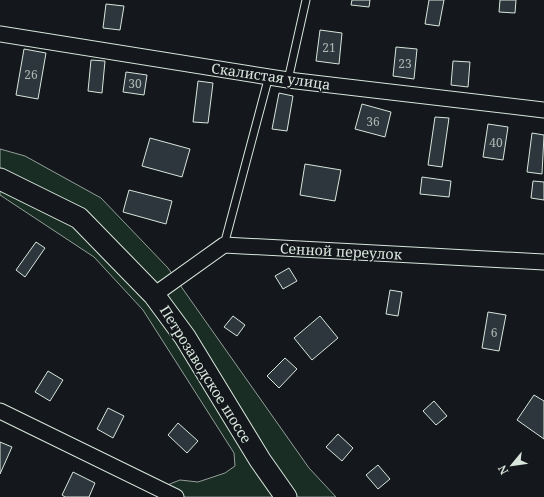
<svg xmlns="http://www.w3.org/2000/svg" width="544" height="497" font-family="'Noto Serif',serif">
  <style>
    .green { fill: #1a2d24; stroke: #939e99 }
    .building { fill: #2c363c; stroke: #d8e6dc }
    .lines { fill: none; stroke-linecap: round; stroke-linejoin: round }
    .service-casing { stroke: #d8e6dc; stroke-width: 9 }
    .minor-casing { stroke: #d8e6dc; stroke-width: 17 }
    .secondary-casing { stroke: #d8e6dc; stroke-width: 23 }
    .service { stroke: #14181c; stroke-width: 7 }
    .minor { stroke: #14181c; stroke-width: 15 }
    .secondary { stroke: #14181c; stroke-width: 21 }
    .labels { text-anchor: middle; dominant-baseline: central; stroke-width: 3; stroke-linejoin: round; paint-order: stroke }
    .number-label { font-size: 12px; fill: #adbab4 }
    .street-label { font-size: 14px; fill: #d8e6dc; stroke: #14181c }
  </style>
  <rect width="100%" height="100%" fill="#14181c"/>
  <path class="green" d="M 0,149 L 25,156 L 101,198 L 168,268 L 309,468 L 336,497 L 158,497 L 162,487 L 180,480 L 198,482 L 225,473 L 235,466 L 234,453 L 143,310 L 94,257 L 0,195 Z"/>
  <path class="building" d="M 352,0 L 370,0 L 369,7 L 351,5 Z
    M 429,0 L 444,0 L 439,26 L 425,24 Z
    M 500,0 L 516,0 L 515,13 L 499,12 Z
    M 106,4 L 124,6 L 120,30 L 103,28 Z
    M 320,30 L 342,33 L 339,64 L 316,61 Z
    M 396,47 L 417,49 L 414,79 L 393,76 Z
    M 24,49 L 46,53 L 38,99 L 16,95 Z
    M 91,60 L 105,61 L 102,93 L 88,91 Z
    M 453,61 L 470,62 L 468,87 L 451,85 Z
    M 126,72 L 147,75 L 144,95 L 123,92 Z
    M 198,81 L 213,83 L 208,123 L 193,122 Z
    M 279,93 L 293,96 L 287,131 L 272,129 Z
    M 362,104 L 391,112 L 385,137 L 355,129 Z
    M 435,117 L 449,118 L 442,167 L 428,165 Z
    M 488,124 L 508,127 L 503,160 L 483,157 Z
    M 532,133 L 544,135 L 542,174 L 527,172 Z
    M 150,138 L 190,149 L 182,177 L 142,166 Z
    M 305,164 L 341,170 L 335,201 L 300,195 Z
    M 422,177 L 451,181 L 449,197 L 420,194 Z
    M 533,181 L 544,182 L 544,200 L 531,198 Z
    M 129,190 L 172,201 L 166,224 L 123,212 Z
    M 36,242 L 45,248 L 25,277 L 16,270 Z
    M 289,268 L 297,281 L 283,289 L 275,276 Z
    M 390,290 L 402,292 L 398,316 L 386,314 Z
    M 488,312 L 506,315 L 499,351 L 482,348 Z
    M 233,316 L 245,325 L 237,336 L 224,327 Z
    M 320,316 L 338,338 L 312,360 L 294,338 Z
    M 285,358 L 297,369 L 279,388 L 267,376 Z
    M 48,371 L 63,380 L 50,401 L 35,392 Z
    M 534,395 L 544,401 L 544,439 L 517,420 Z
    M 434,401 L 447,416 L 436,425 L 423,411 Z
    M 108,408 L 124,416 L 113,438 L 97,429 Z
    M 178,423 L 198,441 L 187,453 L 168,435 Z
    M 338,434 L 353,448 L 342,461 L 326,447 Z
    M 0,442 L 12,447 L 0,474 Z
    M 378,465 L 390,479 L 378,489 L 366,475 Z
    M 73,472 L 95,483 L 89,497 L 65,497 L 62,495 Z"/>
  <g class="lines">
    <defs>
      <path id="service" d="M 288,80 L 306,0
        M 224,245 L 269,76"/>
      <path id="minor" d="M 0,34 L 288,80 L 544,110
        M 154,295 L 224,245 L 544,262
        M 0,411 L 176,497"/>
      <path id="secondary" d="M 0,179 L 79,218 L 154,295 L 185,337 L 260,460 L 286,497"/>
    </defs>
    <use href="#service" class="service-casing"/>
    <use href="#minor" class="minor-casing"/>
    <use href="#secondary" class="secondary-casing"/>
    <use href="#service" class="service"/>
    <use href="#minor" class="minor"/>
    <use href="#secondary" class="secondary"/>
  </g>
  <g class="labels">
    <g class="number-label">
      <text x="329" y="47">21</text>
      <text x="405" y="63">23</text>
      <text x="31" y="74">26</text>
      <text x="135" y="83">30</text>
      <text x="373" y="121">36</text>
      <text x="496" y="142">40</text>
      <text x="494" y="332">6</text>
    </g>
    <g class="street-label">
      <text transform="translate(271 76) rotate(8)">Скалистая улица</text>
      <text transform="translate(341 251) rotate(3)">Сенной переулок</text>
      <text transform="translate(206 374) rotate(58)">Петрозаводское шоссе</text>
    </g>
  </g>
  <g transform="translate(512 465) rotate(241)" stroke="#14181c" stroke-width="3" paint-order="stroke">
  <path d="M0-3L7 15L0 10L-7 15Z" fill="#d8e6dc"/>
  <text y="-6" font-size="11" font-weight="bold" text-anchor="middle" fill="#d8e6dc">N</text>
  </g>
</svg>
